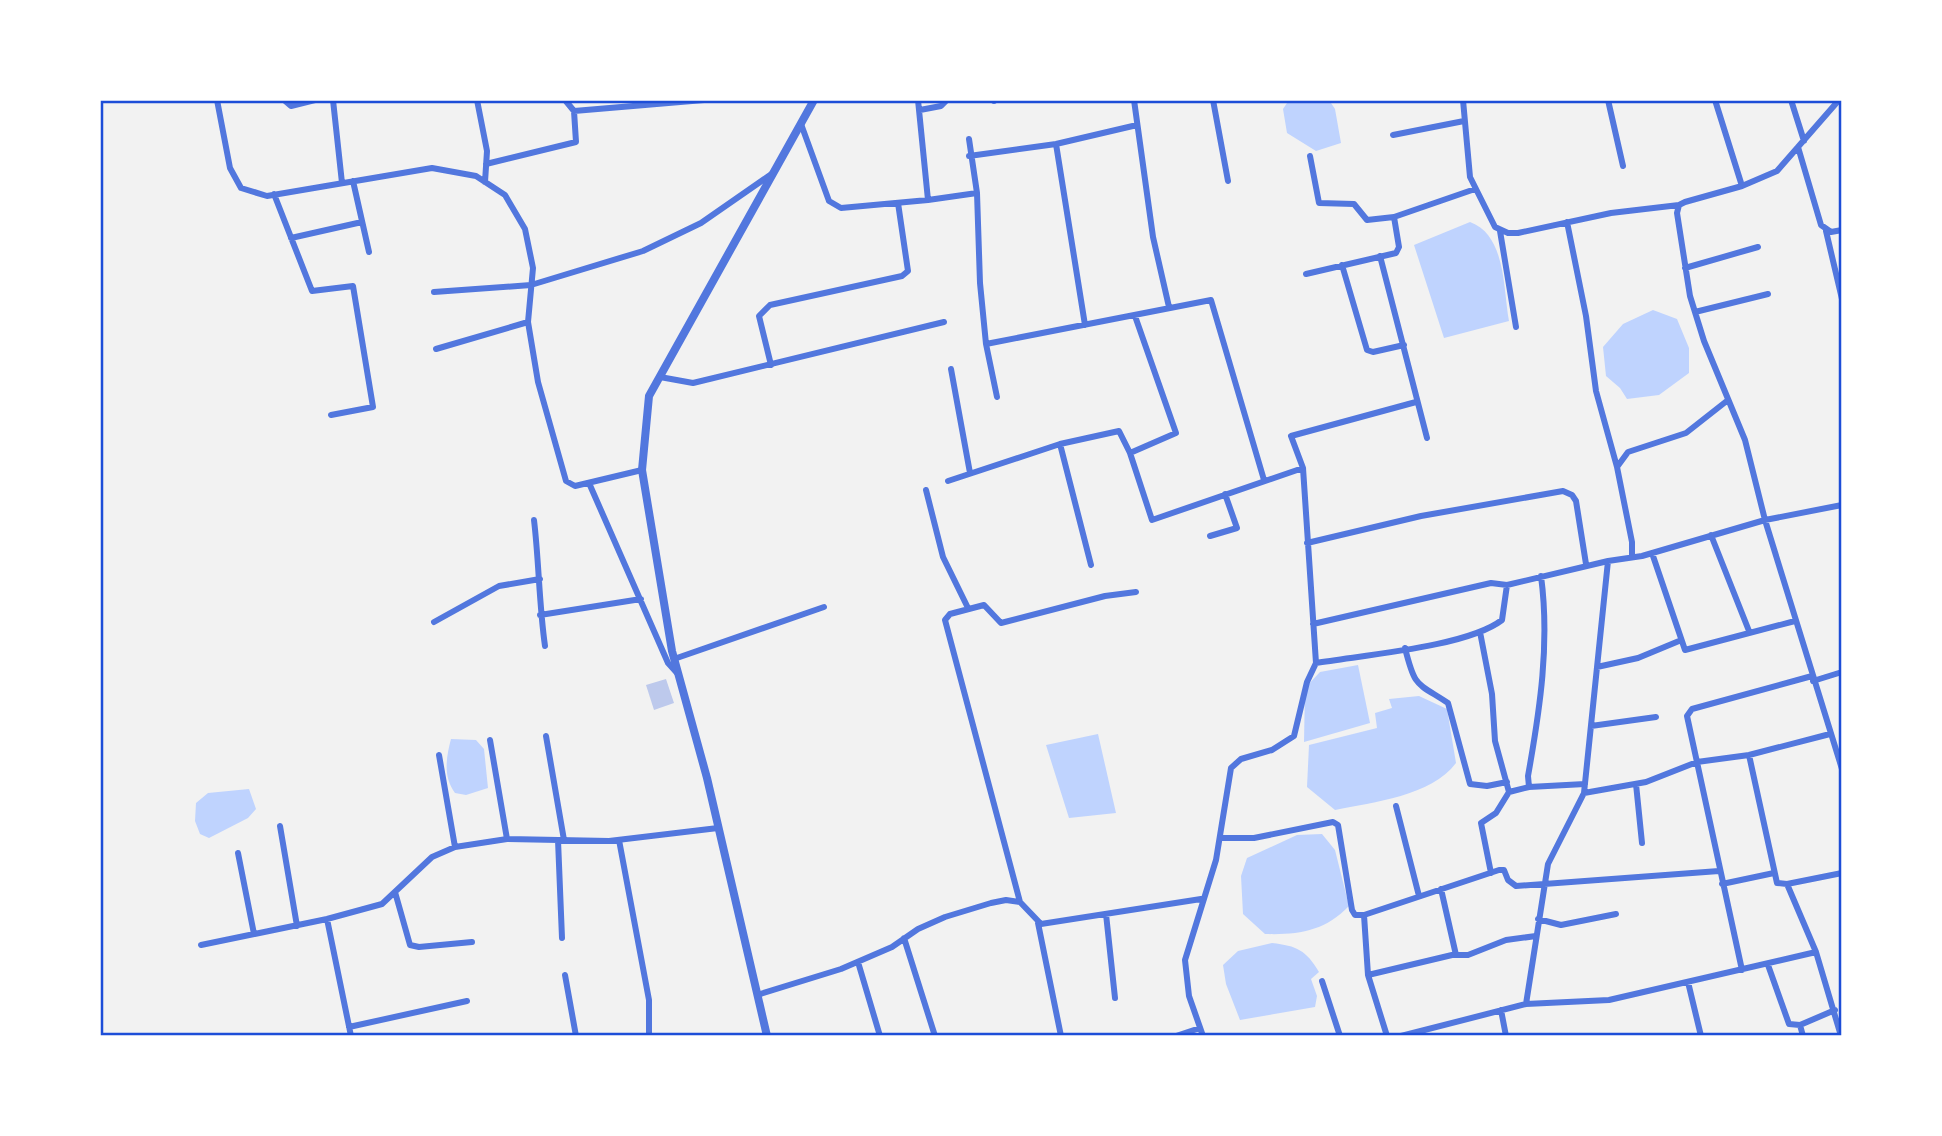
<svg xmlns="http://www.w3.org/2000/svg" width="1942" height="1136" font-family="Merriweather,serif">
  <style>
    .water { fill: #bfd3fe }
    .building { fill: #bdc9ec }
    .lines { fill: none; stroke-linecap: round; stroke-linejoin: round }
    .minor { stroke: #5277de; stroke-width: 6 }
    .tertiary { stroke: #5277de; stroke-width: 8 }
    .neatline { fill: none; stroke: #1d4ed8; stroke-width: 2.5 }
  </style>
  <rect width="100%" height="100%" fill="#f2f2f2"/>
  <path class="water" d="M 1289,100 L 1329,100 L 1335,109 L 1341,143 L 1316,151 L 1287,133 L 1283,109 Z
    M 1470,222 C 1506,235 1503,288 1509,321 L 1444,338 L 1414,245 Z
    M 1653,310 L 1677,319 L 1689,348 L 1689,373 L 1659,395 L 1627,399 L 1620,388 L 1606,376 L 1603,347 L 1623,324 Z
    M 1358,665 L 1370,723 L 1304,742 L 1305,688 L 1320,672 Z
    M 1419,696 L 1447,709 L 1456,763 C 1431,796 1374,802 1335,810 L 1307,787 L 1309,745 L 1377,728 L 1375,713 L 1392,708 L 1389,699 Z
    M 1098,734 L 1116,813 L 1069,818 L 1046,745 Z
    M 451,739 L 476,740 L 484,749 L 488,788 L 466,795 L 455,793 C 443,777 446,758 451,739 Z
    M 249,789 L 256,809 L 248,818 L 209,838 L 200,834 L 195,821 L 196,803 L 208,793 Z
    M 1322,834 L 1335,850 L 1349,906 C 1325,931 1299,935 1265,934 L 1243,914 L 1241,876 L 1247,858 L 1297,835 Z
    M 1272,943 C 1297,946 1306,950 1319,972 L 1311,979 L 1317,996 L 1315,1007 L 1240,1020 L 1226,984 L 1223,965 L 1238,951 Z"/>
  <path class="building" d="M 666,679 L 674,703 L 654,710 L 646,685 Z"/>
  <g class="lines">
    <path class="minor" d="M 217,100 L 230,168 L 241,188 L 267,196 L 432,168 L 476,176 L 505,195 L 525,229 L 533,268 L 528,322 L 538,382 L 566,481 L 575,486 L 642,470
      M 284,100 L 291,106 L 315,100
      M 333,100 L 342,183
      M 477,100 L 487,151 L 485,182
      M 565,100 L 574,111 L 704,100
      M 994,100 L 994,101
      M 1134,100 L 1153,237 L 1169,307
      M 1213,100 L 1228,181
      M 1463,100 L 1470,177 L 1495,227 L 1508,233 L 1518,233 L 1611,213 L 1679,205
      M 1608,100 L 1623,166
      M 1715,100 L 1742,186
      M 1791,100 L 1804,141
      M 1839,100 L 1777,171 L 1742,186 L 1685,202 L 1679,205 L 1677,213 L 1690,296 L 1704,341 L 1745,440 L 1765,520 L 1842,769
      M 920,110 L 941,106 L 947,100
      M 801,124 L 829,201 L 841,208 L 928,200 L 918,100
      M 1393,135 L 1464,121
      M 969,139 L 977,193 L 980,283 L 986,344 L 997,397
      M 1056,144 L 1085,325
      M 1798,147 L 1821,225 L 1831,232 L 1842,230
      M 969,156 L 1056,144 L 1137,125
      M 1310,156 L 1319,203 L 1354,204 L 1367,220 L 1394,217
      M 486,164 L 576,142 L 574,111
      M 353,181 L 369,252
      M 274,194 L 312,291 L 353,286 L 373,407 L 331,415
      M 928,200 L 977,193
      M 1567,222 L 1586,316 L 1596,391 L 1617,467
      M 1500,231 L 1516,327
      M 1826,231 L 1842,299
      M 291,238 L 362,222
      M 1380,256 L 1427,438
      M 1342,265 L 1367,350 L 1373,352 L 1404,345
      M 1685,268 L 1758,247
      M 1306,274 L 1396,253 L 1399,247 L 1394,217 L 1475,189
      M 434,292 L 531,285 L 643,251 L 701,223 L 773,173
      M 1695,312 L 1768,294
      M 1135,316 L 1176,433 L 1130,453 L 1152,520 L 1303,468 L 1316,663 L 1307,682 L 1294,736 L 1272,750 L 1241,759 L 1231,768 L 1216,860 L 1185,960 L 1189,996 L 1203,1036
      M 986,344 L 1211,300 L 1264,480
      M 436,349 L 528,322
      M 771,365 L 759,316 L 770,305 L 902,276 L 908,271 L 898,203
      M 951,369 L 970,473
      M 660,377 L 693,383 L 944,322
      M 1060,444 L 1091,565
      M 1303,468 L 1291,436 L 1416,402
      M 948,481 L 1060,444 L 1119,431 L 1130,453
      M 589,483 L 668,663 L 677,673
      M 926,490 L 943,557 L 968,608
      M 534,520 C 539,562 539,604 545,646
      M 1711,535 L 1749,631
      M 1210,536 L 1237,528 L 1225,494
      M 1307,543 L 1421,516 L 1563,491 L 1572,495 L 1576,501 L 1586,564
      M 1652,553 L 1685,650 L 1795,621
      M 1632,557 L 1632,542 L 1617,467 L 1628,452 L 1686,433 L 1728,400
      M 540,615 L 641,599
      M 434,622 L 499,586 L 540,579
      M 1313,624 L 1491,583 L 1507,585
      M 1480,632 L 1492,694 L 1495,741 L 1509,792 L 1529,787 L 1585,784
      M 1405,648 C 1415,688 1416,682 1448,703 L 1470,784 L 1487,786 L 1507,782
      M 674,659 L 824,607
      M 1316,663 C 1363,655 1467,647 1502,620 L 1507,585 L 1608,561
      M 1597,667 L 1638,658 L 1679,641
      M 1813,681 L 1842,672
      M 1591,726 L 1656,717
      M 546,736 L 564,840
      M 490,740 L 507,839
      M 439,755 L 455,847
      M 1749,755 L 1777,883 L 1787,884 L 1842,873
      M 1636,784 L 1642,843
      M 1529,787 L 1528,776 C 1540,709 1550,643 1541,576
      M 1584,793 L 1646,782 L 1697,762 L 1749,755 L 1830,734
      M 1396,806 L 1419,896
      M 280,826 L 297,926
      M 1220,838 L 1254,838 L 1333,822 L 1338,825 L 1352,910 L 1355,915 L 1364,915
      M 558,840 L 562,938
      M 619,840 L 649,1000 L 649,1036
      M 238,853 L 254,934
      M 1491,873 L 1481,823 L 1496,813 L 1509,792
      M 1722,884 L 1774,873
      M 1787,884 L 1816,952 L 1841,1036
      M 1441,889 L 1456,955
      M 395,892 L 410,945 L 419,947 L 472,942
      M 1020,902 L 945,620 L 950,614 L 984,605 L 1001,623 L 1105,596 L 1136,592
      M 1106,914 L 1115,998
      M 327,919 L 351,1036
      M 1538,919 L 1561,925 L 1616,914
      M 1038,923 L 1061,1036
      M 904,938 L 935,1036
      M 201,945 L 327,919 L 382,904 L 432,857 L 455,847 L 507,839 L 609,841 L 718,828
      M 858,962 L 880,1036
      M 1768,965 L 1789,1024 L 1800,1025 L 1835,1010
      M 1742,970 L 1687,716 L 1692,709 L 1812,676
      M 565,975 L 576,1036
      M 1368,975 L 1364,915 L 1499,870 L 1504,870 L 1508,880 L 1516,886 L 1719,871
      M 1322,981 L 1340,1036
      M 1688,982 L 1701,1036
      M 757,995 L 841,969 L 892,947 L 918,929 L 945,917 L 991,903 L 1006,900 L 1020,902 L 1041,924 L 1201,899
      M 1526,1004 L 1609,1000 L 1816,952
      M 1501,1010 L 1506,1036
      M 1800,1025 L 1803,1036
      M 349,1027 L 467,1001
      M 1176,1036 L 1200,1028
      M 1387,1036 L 1368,975 L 1452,955 L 1468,955 L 1506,940 L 1536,936
      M 1401,1036 L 1526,1004 L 1548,864 L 1584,793 L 1608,561 L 1642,556 L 1765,520 L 1842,505"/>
    <path class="tertiary" d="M 767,1036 L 707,778 L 672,651 L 642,470 L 649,396 L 814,100"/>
  </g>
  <rect width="1942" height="1136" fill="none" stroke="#ffffff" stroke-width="203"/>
  <rect x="102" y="102" width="1738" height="932" class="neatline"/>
</svg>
